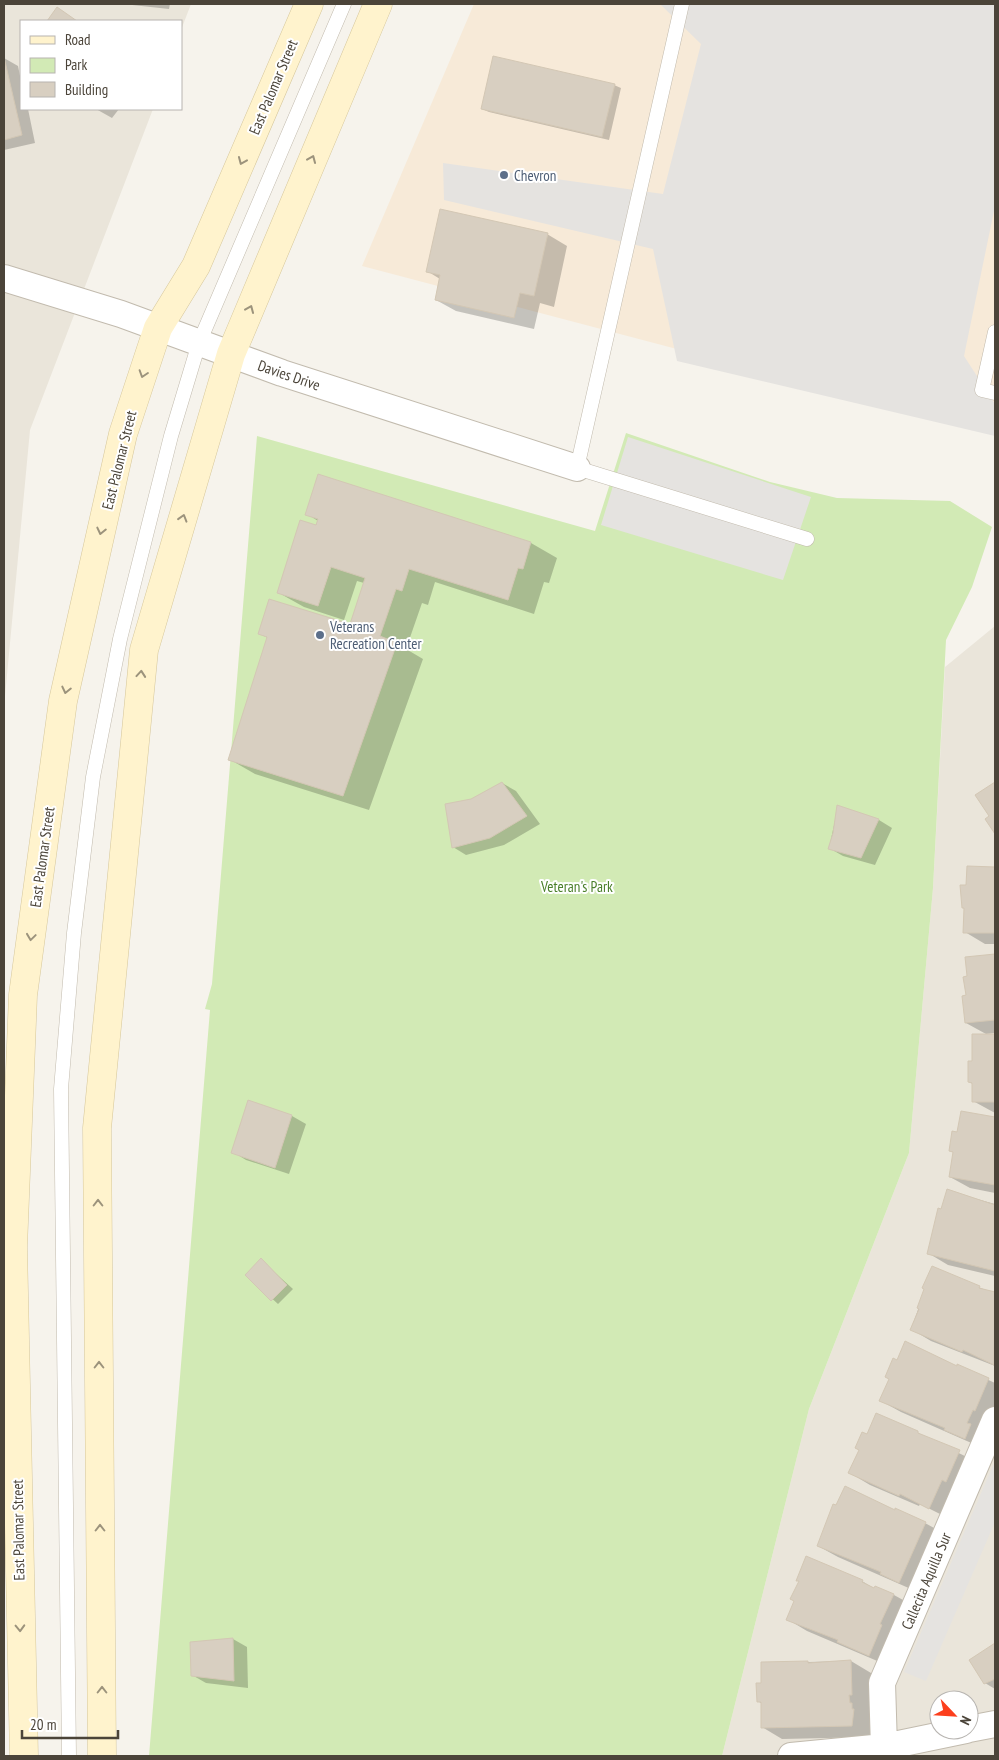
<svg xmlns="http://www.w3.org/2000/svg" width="999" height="1760" font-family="'PT Sans Narrow',sans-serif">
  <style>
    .residential { fill: #eae5da; fill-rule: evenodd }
    .commercial { fill: #f7ead8 }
    .green { fill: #d2eab5 }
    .parking { fill: #e5e3e0 }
    .shadow { fill: #0003 }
    .building { fill: #d8cfc1; stroke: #d3c7b4 }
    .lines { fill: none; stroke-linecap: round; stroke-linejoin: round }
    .service-casing { stroke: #c2bbae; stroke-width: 15 }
    .minor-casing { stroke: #c2bbae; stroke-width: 28 }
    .secondary-casing { stroke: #d6c79b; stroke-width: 29 }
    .service { stroke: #fff; stroke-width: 14 }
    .minor { stroke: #fff; stroke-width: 26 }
    .secondary { stroke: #fff3cd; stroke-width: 28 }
    .oneway { stroke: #9c937c }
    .service-dot { fill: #5c6f8a; stroke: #fff; stroke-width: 2 }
    .labels { text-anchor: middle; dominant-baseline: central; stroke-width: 4; stroke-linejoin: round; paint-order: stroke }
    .street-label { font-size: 15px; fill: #4b4439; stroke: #fff }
    .service-label { font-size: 15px; fill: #4e5e75; stroke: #fff; text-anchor: start }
    .park-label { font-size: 15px; fill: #4a7f2a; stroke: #fff }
  </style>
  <rect width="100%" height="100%" fill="#f6f3ec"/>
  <path class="residential" d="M 4,4 L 191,4 L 181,30 L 181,21 L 21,21 L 21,109 L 153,109 L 30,430 L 4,707 Z
    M 995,626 L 995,1756 L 722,1756 L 809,1409 L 909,1153 L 933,888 L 945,667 ZM 939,1700 L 969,1700 L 969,1730 L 939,1730 Z"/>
  <path class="commercial" d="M 474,4 L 995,4 L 995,433 L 362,266 Z"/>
  <path class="green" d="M 626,433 L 770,482 L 837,498 L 950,501 L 992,527 L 972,587 L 946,640 L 933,888 L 909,1153 L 809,1409 L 722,1756 L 149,1756 L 210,1010 L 205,1009 L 212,984 L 257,436 L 595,531 Z"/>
  <path class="parking" d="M 660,4 L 995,4 L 995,206 L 964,356 L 995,404 L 995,436 L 677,361 L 653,249 L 444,200 L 443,163 L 663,194 L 701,44 Z
    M 628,437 L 811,497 L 783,580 L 601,525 Z
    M 995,1461 L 995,1522 L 926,1681 L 904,1672 Z"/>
  <path class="shadow" d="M 123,4 L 170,4 L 169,9 Z
    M 4,58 L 18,66 L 21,81 L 21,109 L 28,109 L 35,143 L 4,150 Z
    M 614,85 L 621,88 L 609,140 L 489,112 L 482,109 Z
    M 96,109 L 119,109 L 112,118 Z
    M 547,234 L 567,246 L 554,307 L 540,303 L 534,329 L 456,311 L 436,300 L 440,279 L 427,271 Z
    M 319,476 L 531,543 L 557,558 L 549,583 L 544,582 L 534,614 L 435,582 L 428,605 L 422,603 L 406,649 L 423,659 L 369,810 L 255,774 L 229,759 L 268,638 L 260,634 L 351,626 L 364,583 L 357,581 L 344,620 L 304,607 L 279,593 L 318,521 L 307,514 Z
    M 502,783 L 516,791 L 540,824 L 504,845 L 466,855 L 453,847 L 472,800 Z
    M 838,807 L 879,820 L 892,828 L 875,865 L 843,856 L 829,848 Z
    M 968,867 L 995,868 L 995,944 L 985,944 L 965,932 L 965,909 L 963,908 L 968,887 Z
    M 995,955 L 995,1033 L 986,1034 L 966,1023 L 969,978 L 966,958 Z
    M 973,1036 L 995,1036 L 995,1113 L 973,1101 L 973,1084 L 969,1082 L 974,1062 Z
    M 249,1102 L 292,1116 L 306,1124 L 289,1174 L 246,1160 L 233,1152 Z
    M 962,1113 L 995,1119 L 995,1193 L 970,1188 L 950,1177 L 954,1153 L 950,1150 L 958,1134 Z
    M 948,1191 L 995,1204 L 995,1276 L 948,1265 L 928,1253 Z
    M 261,1260 L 293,1289 L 278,1304 L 246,1275 Z
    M 933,1268 L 995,1294 L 995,1366 L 931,1341 L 911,1329 Z
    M 958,1366 L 995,1383 L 995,1421 L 985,1449 L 901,1412 L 881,1401 Z
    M 918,1433 L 979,1463 L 950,1519 L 920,1504 L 919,1506 L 870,1485 L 850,1473 L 867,1436 Z
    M 896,1512 L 925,1523 L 945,1534 L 920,1593 L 838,1557 L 818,1546 Z
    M 797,1580 L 862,1581 L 875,1589 L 876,1587 L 894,1595 L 914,1606 L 889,1666 L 807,1631 L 787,1619 L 795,1601 L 800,1582 Z
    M 233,1639 L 247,1647 L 248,1688 L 206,1683 L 192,1675 L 191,1643 Z
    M 995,1646 L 995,1689 L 985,1683 L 971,1660 Z
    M 851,1661 L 871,1673 L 871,1706 L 869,1706 L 869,1715 L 872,1716 L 872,1737 L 782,1739 L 762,1727 L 762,1704 L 758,1701 L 762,1684 L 808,1662 Z"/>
  <path class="building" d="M 57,7 L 77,21 L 47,21 Z
    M 493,56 L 615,84 L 602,137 L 481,109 Z
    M 4,57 L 22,135 L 4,140 Z
    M 440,209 L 548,233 L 534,296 L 520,293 L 514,318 L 435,300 L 440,275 L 426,272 Z
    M 318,474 L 531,542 L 523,569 L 518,568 L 508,600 L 409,569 L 402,591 L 396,589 L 380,636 L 397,643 L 343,796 L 228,760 L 267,637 L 258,634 L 269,599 L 350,624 L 365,578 L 331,567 L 318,606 L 277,593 L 300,520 L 316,525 L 318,519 L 305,515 Z
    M 502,782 L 527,816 L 490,838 L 452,848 L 445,804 L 471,799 Z
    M 995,782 L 995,834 L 985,819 L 989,816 L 975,795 Z
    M 837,805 L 879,819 L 861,858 L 828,849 L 833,833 Z
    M 967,866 L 995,867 L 995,933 L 963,933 L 964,908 L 962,908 L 960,885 L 966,885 Z
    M 995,954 L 995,1020 L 965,1023 L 962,996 L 966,995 L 963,977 L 967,976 L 965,957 Z
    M 972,1034 L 995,1034 L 995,1102 L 972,1102 L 972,1083 L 968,1082 L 968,1061 L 972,1061 Z
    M 248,1100 L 292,1115 L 275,1168 L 231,1153 Z
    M 961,1111 L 995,1117 L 995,1185 L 949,1177 L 953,1152 L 949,1151 L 952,1131 L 957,1132 Z
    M 947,1189 L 995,1205 L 995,1273 L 995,1271 L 927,1254 L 938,1208 L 941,1209 Z
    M 261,1258 L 287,1285 L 271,1301 L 245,1275 Z
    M 932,1266 L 980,1286 L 979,1288 L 995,1292 L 994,1365 L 963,1350 L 962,1352 L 910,1330 L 919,1309 L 917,1308 L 924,1289 L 922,1288 Z
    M 905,1341 L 957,1366 L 957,1364 L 989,1378 L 975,1411 L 973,1410 L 967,1423 L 971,1424 L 965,1439 L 944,1430 L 945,1428 L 879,1401 L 889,1379 L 885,1377 L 893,1358 L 897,1360 Z
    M 876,1413 L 918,1431 L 918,1433 L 960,1450 L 946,1482 L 942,1480 L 929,1509 L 900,1494 L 899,1496 L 848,1473 L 859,1450 L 855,1448 L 862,1432 L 867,1434 Z
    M 845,1486 L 895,1510 L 895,1508 L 926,1522 L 899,1583 L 880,1574 L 881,1572 L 817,1546 L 833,1504 L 836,1505 Z
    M 806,1556 L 863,1580 L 862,1582 L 874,1588 L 875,1586 L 894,1594 L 880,1624 L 882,1625 L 869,1656 L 837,1642 L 838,1640 L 786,1620 L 794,1601 L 790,1599 L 799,1581 L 796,1581 Z
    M 233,1638 L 234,1681 L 191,1676 L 190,1642 Z
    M 995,1643 L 995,1679 L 984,1684 L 969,1660 Z
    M 851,1660 L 852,1695 L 849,1695 L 850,1703 L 852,1703 L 852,1709 L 854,1709 L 852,1726 L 761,1728 L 761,1702 L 757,1702 L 756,1683 L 761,1683 L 761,1662 L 808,1661 L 808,1663 Z"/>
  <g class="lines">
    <defs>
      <path id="service" d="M 682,4 L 577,468 L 807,539
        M 995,332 L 982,390 L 995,393
        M 69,1756 L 61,1089 L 74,933 L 93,777 L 120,639 L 171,436 L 199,343 L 344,4"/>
      <path id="minor" d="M 4,278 L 121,314 L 282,373 L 577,468
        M 969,1729 L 995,1724
        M 884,1747 L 882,1683 L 995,1420
        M 791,1756 L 884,1747 L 966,1730"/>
      <path id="secondary" d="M 24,1756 L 13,1247 L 23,995 L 63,701 L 123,434 L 158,328 L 196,266 L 309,4
        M 102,1756 L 97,1128 L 144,650 L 231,354 L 378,4"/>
    </defs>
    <use href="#service" class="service-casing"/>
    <use href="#minor" class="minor-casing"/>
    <use href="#secondary" class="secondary-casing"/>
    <use href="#service" class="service"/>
    <use href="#minor" class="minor"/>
    <use href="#secondary" class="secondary"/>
  </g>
  <defs><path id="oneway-chevron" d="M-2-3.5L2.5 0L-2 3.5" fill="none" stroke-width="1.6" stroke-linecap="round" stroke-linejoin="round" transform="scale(1.25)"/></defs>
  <g class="oneway">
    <use href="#oneway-chevron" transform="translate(312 159) rotate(-67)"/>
    <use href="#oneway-chevron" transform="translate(242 161) rotate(113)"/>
    <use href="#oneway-chevron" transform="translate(250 309) rotate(-67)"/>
    <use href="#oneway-chevron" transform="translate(143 374) rotate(108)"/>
    <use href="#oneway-chevron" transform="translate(183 518) rotate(-73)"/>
    <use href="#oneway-chevron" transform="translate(101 531) rotate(103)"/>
    <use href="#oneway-chevron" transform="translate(141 674) rotate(-85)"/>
    <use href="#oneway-chevron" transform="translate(66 690) rotate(103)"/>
    <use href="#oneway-chevron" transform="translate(31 937) rotate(98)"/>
    <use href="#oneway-chevron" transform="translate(98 1203) rotate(-90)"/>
    <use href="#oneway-chevron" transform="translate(99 1365) rotate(-90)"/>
    <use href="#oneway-chevron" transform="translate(100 1528) rotate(-90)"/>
    <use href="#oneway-chevron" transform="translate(20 1628) rotate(88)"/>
    <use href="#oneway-chevron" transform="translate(102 1690) rotate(-90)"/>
  </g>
  <g class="service-dot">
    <circle cx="504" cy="175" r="5"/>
    <circle cx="320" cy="635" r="5"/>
  </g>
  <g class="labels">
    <g class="street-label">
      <text transform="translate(273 87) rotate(-67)">East Palomar Street</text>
      <text transform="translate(289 375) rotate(19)">Davies Drive</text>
      <text transform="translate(119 460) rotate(-76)">East Palomar Street</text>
      <text transform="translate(42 857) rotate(-82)">East Palomar Street</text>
      <text transform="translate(18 1530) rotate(-91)">East Palomar Street</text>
      <text transform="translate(926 1581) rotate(-67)">Callecita Aquilla Sur</text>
    </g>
    <g class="service-label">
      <text x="514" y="175">Chevron</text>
      <text x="330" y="626">Veterans<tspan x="330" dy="17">Recreation Center</tspan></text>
    </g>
    <g class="park-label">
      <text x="577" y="886">Veteran's Park</text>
    </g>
  </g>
  <rect width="999" height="1760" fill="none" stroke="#4b4439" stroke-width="10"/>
  <rect x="20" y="20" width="162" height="90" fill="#ffffff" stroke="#b7b4b0"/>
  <rect x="30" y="36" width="25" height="8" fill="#fff3cd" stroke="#b7b4b0"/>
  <text x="65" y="45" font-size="15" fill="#4b4439">Road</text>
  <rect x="30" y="58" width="25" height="15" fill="#d2eab5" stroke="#b7b4b0"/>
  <text x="65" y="70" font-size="15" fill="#4b4439">Park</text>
  <rect x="30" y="82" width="25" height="15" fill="#d8cfc1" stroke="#b7b4b0"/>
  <text x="65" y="95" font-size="15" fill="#4b4439">Building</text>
  <g transform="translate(954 1715) rotate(115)"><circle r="24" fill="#ffffff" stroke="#b7b4b0"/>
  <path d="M0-4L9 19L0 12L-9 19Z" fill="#fc3f1d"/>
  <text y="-8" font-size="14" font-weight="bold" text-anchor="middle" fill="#4b4439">N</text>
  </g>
  <path d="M22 1730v8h96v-8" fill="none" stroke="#4b4439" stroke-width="2.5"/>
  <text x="30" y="1730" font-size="15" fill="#4b4439" stroke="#ffffff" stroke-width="4" paint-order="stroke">20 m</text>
</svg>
